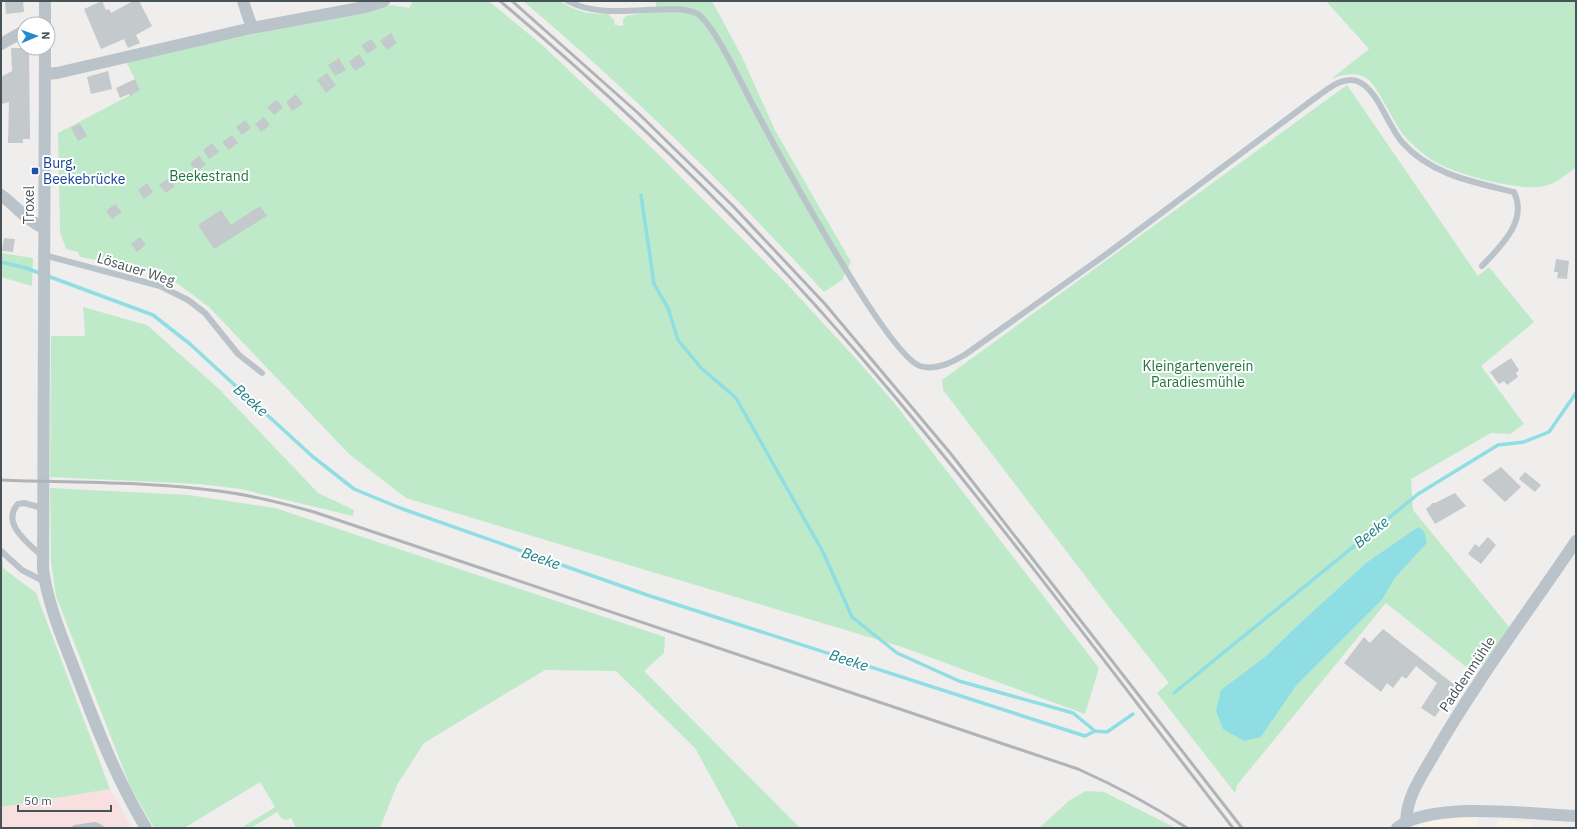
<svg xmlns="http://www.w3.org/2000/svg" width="1577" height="829" font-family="'IBM Plex Sans',sans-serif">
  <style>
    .commercial { fill: #faf2e7 }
    .medical { fill: #f8dfe0 }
    .green { fill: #bfeac9; fill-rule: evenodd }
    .water { fill: #8fdee3 }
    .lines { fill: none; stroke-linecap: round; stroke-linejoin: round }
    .stream { stroke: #8fdee3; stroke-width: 3.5 }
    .building { fill: #c4c9cc }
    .service { stroke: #bac3c9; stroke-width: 6 }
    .minor { stroke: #bac3c9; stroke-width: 12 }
    .rail { stroke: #b0b3b7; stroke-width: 3 }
    .transit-dot { fill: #1a4fb4; stroke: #fff; stroke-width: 1.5 }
    .labels { text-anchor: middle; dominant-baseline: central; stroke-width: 4; stroke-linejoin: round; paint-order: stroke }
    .transit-label { font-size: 14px; fill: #164399; stroke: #fff; text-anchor: start }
    .park-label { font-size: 14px; fill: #1e733d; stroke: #fff }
    .street-label { font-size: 14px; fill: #475359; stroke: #fff }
    .water-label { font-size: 15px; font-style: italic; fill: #177f85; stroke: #fff }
  </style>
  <rect width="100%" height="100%" fill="#f0eded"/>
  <path class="commercial" d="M 1458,818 L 1476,818 L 1479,828 L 1413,828 L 1434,820 Z
    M 1498,820 L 1530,822 L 1532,828 L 1496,828 Z"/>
  <path class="medical" d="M 110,789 L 132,828 L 1,828 L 1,807 Z"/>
  <path class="green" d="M 413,1 L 489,1 L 542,45 L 654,150 L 787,284 L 859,362 L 895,404 L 1099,668 L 1085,714 L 902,647 L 406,498 L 349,454 L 209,307 L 174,281 L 130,266 L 80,257 L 78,252 L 66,249 L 60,232 L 58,133 L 140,90 L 126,61 L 392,5 L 409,8 Z
    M 523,1 L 560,1 L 572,8 L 587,13 L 608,14 L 614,20 L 615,25 L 623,26 L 623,19 L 626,16 L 656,11 L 656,1 L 712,1 L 742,57 L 775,130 L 851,262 L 842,280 L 824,292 C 729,189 630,91 523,1 Z
    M 1326,1 L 1576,1 L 1576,167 C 1567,174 1557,183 1545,186 C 1521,192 1459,175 1437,163 C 1426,157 1415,147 1406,138 C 1394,125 1378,85 1366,78 C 1355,71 1342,75 1331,79 L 1369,49 Z
    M 1347,85 L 1478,276 L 1489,267 L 1534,322 L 1481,366 L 1524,424 L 1510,434 L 1491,433 L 1484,437 L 1411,479 L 1413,510 L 1510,628 L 1475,674 L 1386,603 L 1237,785 L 1235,793 L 1157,693 L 1169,683 L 1112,611 L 943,390 L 942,380 ZM 1418,527 L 1427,543 L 1395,578 L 1382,600 L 1296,686 L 1261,737 L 1222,690 L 1266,656 L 1299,624 L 1367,562 Z
    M 1,253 L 33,258 L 32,286 L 1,277 Z
    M 83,307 L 147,325 L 219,389 L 318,493 L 354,510 L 353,516 L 241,489 L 199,484 L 50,477 L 51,336 L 85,336 Z
    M 50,488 L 189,495 L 275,508 L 665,637 L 664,653 L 644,671 L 800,828 L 739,828 L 695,748 L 616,671 L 545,670 L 424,743 L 397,785 L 380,828 L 296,828 L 291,818 L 287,820 L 282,819 L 277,812 L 251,828 L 241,828 L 275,807 L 260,782 L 184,828 L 154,828 L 130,786 L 56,596 L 51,562 Z
    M 1,525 L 3,568 L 36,593 L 110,789 L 1,807 Z
    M 1086,791 L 1104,792 L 1176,828 L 1039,828 L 1070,800 Z"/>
  <path class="water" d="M 1418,527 L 1424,531 L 1427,543 L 1395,578 L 1382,600 L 1296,686 L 1261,737 L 1244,741 L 1223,729 L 1216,711 L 1221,690 L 1266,656 L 1299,624 L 1367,562 Z"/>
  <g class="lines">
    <path class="stream" d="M 641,195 L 654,284 L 668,308 L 678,340 L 701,368 L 736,398 L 823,552 L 852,617 L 897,653 L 959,681 L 1073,713 L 1095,731
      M 1,262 L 26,268 L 153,315 L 190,344 L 312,456 L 354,489 L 400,508 L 647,595 L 1085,736 L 1095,731 L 1107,732 L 1133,714
      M 1174,693 L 1418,494 L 1498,445 L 1524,442 L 1549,432 L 1576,393"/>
  </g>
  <path class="building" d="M 5,1 L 23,1 L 24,12 L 6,14 Z
    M 102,1 L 106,10 L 109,9 L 111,13 L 133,1 L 139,1 L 152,26 L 136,35 L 140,43 L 128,48 L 124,39 L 101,49 L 84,9 Z
    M 391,33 L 397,43 L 387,50 L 380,41 Z
    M 371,39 L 377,47 L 368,54 L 361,46 Z
    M 11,48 L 29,48 L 30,139 L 23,139 L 23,143 L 8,143 L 9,102 L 1,104 L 1,77 L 12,71 Z
    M 359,54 L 366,64 L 355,71 L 349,62 Z
    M 339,58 L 346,70 L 335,76 L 328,65 Z
    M 108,71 L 112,89 L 91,94 L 87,77 Z
    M 327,73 L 336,85 L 326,93 L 317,80 Z
    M 135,79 L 140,90 L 130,96 L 129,94 L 120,98 L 116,88 Z
    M 296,94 L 303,104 L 292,111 L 286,102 Z
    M 277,100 L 283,108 L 274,115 L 267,107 Z
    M 264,117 L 270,125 L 261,132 L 255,124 Z
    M 245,120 L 251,128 L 242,135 L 236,127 Z
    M 80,123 L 87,136 L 78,141 L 71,128 Z
    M 232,135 L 238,143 L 229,150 L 222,142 Z
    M 212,143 L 219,152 L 209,159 L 203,150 Z
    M 199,156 L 206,165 L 196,172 L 190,163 Z
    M 169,178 L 175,186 L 166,193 L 159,185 Z
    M 147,183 L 153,192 L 144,199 L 138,190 Z
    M 115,204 L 122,212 L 112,219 L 106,211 Z
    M 260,206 L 267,216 L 214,249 L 198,225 L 221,210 L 231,225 Z
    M 140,237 L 146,245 L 137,252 L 131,244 Z
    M 4,238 L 15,239 L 13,252 L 2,251 Z
    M 1556,259 L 1569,261 L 1567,279 L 1557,278 L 1558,272 L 1554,272 Z
    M 1511,358 L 1519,370 L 1516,373 L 1518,377 L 1507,385 L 1504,381 L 1499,384 L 1490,372 Z
    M 1501,467 L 1521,487 L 1505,502 L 1482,480 Z
    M 1525,472 L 1541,485 L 1535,492 L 1519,479 Z
    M 1455,493 L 1466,506 L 1435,524 L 1426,509 L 1431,505 L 1432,503 L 1435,503 Z
    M 1488,537 L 1496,545 L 1481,564 L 1468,554 L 1475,544 L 1479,547 Z
    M 1383,629 L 1456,686 L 1435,717 L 1421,708 L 1437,683 L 1416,666 L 1406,679 L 1402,676 L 1393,688 L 1387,683 L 1381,692 L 1344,663 L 1364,637 L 1370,643 Z"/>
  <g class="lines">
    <path class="service" d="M 568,1 C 606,23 672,0 698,14 C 716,28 741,83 753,105 C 775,147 886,354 920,366 C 936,371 953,362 966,354 L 1108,253 L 1315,98 C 1327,90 1342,76 1357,81 C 1378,89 1387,125 1402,142 C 1431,175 1473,182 1514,192 C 1528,221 1501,246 1482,266
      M 44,255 L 160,286 L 188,300 L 205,313 L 238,354 L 262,373
      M 42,508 L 24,503 L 18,504 C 0,523 29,544 43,557
      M 1,551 L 22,570 L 45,582
      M 75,828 L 95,825 L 101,828"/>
    <path class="minor" d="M 45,1 L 45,24
      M 243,1 L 252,28
      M 1,44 L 24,31
      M 45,48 L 43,569 C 48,606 64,642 77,676 C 97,729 117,780 146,828
      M 45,74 L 57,73 L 252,28 L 365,7 L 384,1
      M 1,195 C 16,206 27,221 44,228
      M 1406,822 C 1449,803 1528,814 1576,816
      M 1397,828 L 1406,822 C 1407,796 1421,777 1433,756 C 1476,681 1528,612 1576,541"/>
    <path class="rail" d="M 500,1 C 629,110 750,228 860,356 C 991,507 1110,670 1233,828
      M 512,1 L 638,113 L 733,206 L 825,304 L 951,454 L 1242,828
      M 1,480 C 73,483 147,481 219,491 C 251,495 282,503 314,512 L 1078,769 C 1116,786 1152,805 1187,828"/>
  </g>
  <rect class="transit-dot" x="31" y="167" width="8" height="8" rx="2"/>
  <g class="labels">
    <g class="transit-label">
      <text x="43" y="163">Burg,<tspan x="43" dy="16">Beekebrücke</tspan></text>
    </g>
    <g class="park-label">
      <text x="209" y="176">Beekestrand</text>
      <text x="1198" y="366">Kleingartenverein<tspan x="1198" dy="16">Paradiesmühle</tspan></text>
    </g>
    <g class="street-label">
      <text transform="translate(29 205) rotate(-90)">Troxel</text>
      <text transform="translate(136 269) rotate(17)">Lösauer Weg</text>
      <text transform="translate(1467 674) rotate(-56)">Paddenmühle</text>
    </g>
    <g class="water-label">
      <text transform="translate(251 400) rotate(42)">Beeke</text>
      <text transform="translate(1371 532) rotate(-39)">Beeke</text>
      <text transform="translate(541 558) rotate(19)">Beeke</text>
      <text transform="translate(849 660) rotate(18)">Beeke</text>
    </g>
  </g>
  <rect width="1577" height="829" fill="none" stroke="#475359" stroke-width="4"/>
  <g transform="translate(36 36) rotate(88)"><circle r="19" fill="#ffffff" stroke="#b5babd"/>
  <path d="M0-3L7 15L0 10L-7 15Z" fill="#2888ce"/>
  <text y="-6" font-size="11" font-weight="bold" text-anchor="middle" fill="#475359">N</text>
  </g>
  <path d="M18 805v6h93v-6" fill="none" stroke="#475359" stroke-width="2"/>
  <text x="24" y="805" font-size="12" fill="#475359" stroke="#ffffff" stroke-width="3" paint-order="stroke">50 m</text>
</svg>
